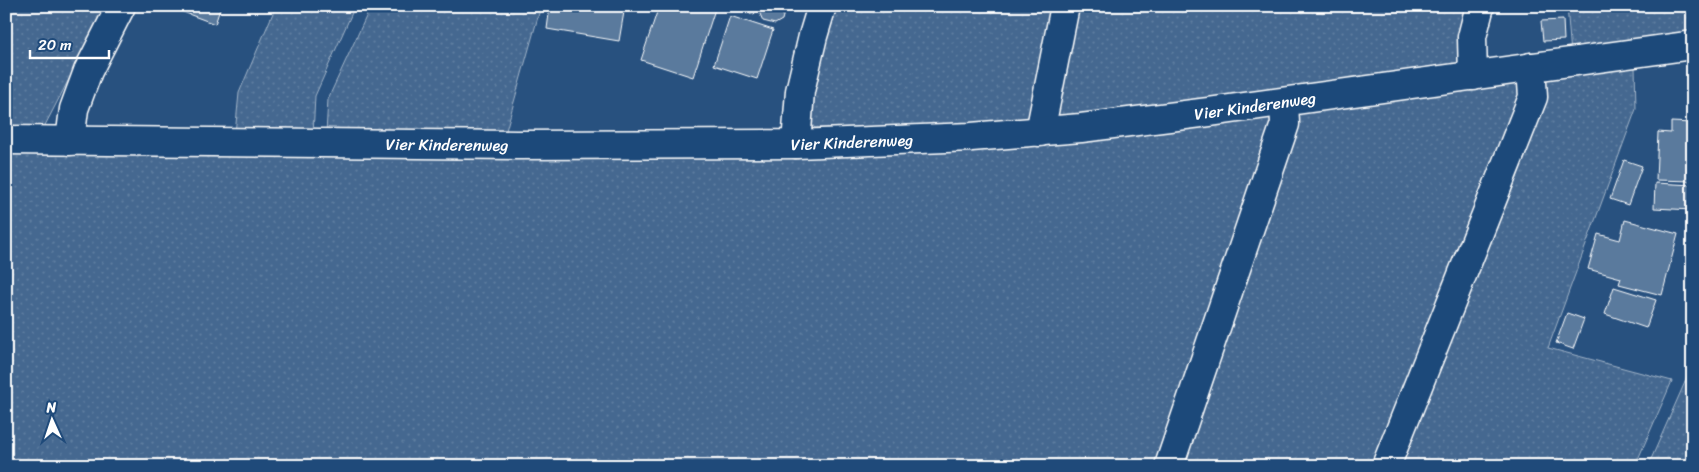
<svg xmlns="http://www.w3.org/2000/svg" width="1699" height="472" font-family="Sriracha,sans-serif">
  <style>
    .grass { fill: url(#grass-dots); stroke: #a2b4c8 }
    .building { fill: #5a7a9d; stroke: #fff }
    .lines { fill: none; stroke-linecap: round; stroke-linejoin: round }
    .minor-casing { stroke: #fff; stroke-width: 31 }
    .minor { stroke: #1f4a7a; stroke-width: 28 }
    .labels { text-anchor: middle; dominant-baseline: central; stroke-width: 5; stroke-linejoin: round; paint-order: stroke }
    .street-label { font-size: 16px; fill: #fff; stroke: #1f4a7a }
  </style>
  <defs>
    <pattern id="grass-dots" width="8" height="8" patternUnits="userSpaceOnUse" patternTransform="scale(1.25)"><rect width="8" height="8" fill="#446890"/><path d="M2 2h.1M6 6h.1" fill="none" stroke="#607fa1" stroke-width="1.8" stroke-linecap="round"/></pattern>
  </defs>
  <rect width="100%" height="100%" fill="#28517f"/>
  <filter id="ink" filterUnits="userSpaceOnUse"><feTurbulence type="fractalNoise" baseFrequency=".02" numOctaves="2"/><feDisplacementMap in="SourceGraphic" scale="10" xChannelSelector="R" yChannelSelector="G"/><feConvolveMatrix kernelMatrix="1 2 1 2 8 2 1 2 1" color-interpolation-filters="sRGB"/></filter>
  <g filter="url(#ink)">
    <path class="grass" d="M 6,6 L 107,6 L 42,131 L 6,130 Z
      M 276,6 L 355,6 L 315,96 L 313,135 L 235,134 L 239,93 Z
      M 371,6 L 541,6 L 505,134 L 326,133 L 328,99 Z
      M 829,6 L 1471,6 L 1464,67 L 1004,126 L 815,128 L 805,116 Z
      M 1567,6 L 1693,6 L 1693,38 L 1571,54 Z
      M 1635,67 L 1636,109 L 1548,348 L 1672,381 L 1635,466 L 1393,466 L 1540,79 Z
      M 1528,81 L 1380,466 L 1176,466 L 1290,111 Z
      M 1278,111 L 1162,466 L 6,466 L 6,153 L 475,158 Z
      M 1693,364 L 1693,466 L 1648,466 Z"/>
    <path class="building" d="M 167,6 L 221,6 L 215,24 Z
      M 550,6 L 625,6 L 619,41 L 547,29 Z
      M 659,6 L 716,6 L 693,77 L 641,60 Z
      M 733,6 L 757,6 L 754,15 L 733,8 Z
      M 761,6 L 782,6 L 784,12 L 782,20 L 775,24 L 763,21 L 760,14 Z
      M 730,16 L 773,30 L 757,79 L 714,65 Z
      M 1563,20 L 1564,40 L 1543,41 L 1541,21 Z
      M 1671,122 L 1693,123 L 1693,181 L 1656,180 L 1658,132 L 1671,133 Z
      M 1624,160 L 1642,166 L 1628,205 L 1610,199 Z
      M 1655,183 L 1693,185 L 1692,210 L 1654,208 Z
      M 1625,220 L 1678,234 L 1662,295 L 1619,284 L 1621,278 L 1588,269 L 1598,234 L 1620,240 Z
      M 1614,287 L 1656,300 L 1646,328 L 1605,314 Z
      M 1567,313 L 1584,319 L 1573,349 L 1556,343 Z"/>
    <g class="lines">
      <defs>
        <g id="minor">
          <path d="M 1473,76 L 1472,37 L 1480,6"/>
          <path d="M 1040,132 L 1065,6"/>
          <path id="s1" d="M 6,140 L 516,145 L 796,144 L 971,137 L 1081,128 L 1209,112 L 1693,45"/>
          <path d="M 70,141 L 74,109 L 88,71 L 121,6"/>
          <path d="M 796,144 L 800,91 L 813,36 L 822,6"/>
          <path d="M 1169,466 L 1285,124 L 1284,102"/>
          <path d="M 1386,466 L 1533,97 L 1531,67"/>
        </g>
      </defs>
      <use href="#minor" class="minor-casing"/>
      <use href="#minor" class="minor"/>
    </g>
  </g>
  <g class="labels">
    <g class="street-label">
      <text stroke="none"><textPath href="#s1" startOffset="1251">Vier Kinderenweg</textPath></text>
      <text stroke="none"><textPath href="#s1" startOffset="846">Vier Kinderenweg</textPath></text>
      <text stroke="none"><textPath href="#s1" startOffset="441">Vier Kinderenweg</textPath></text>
    </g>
  </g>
  <rect width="1699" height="472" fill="none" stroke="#1f4a7a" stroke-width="25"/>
  <rect x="12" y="12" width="1674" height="447" fill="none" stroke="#fff" stroke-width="2" filter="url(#ink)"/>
  <g transform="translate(52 420) rotate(357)" stroke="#1f4a7a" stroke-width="4" paint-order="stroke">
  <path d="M0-4L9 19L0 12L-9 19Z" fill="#ffffff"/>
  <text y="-8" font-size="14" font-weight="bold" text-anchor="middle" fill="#ffffff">N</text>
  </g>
  <path d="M30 50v8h79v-8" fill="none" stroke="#ffffff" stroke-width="2.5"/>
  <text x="38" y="50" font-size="15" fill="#ffffff" stroke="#1f4a7a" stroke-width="4" paint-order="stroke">20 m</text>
</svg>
